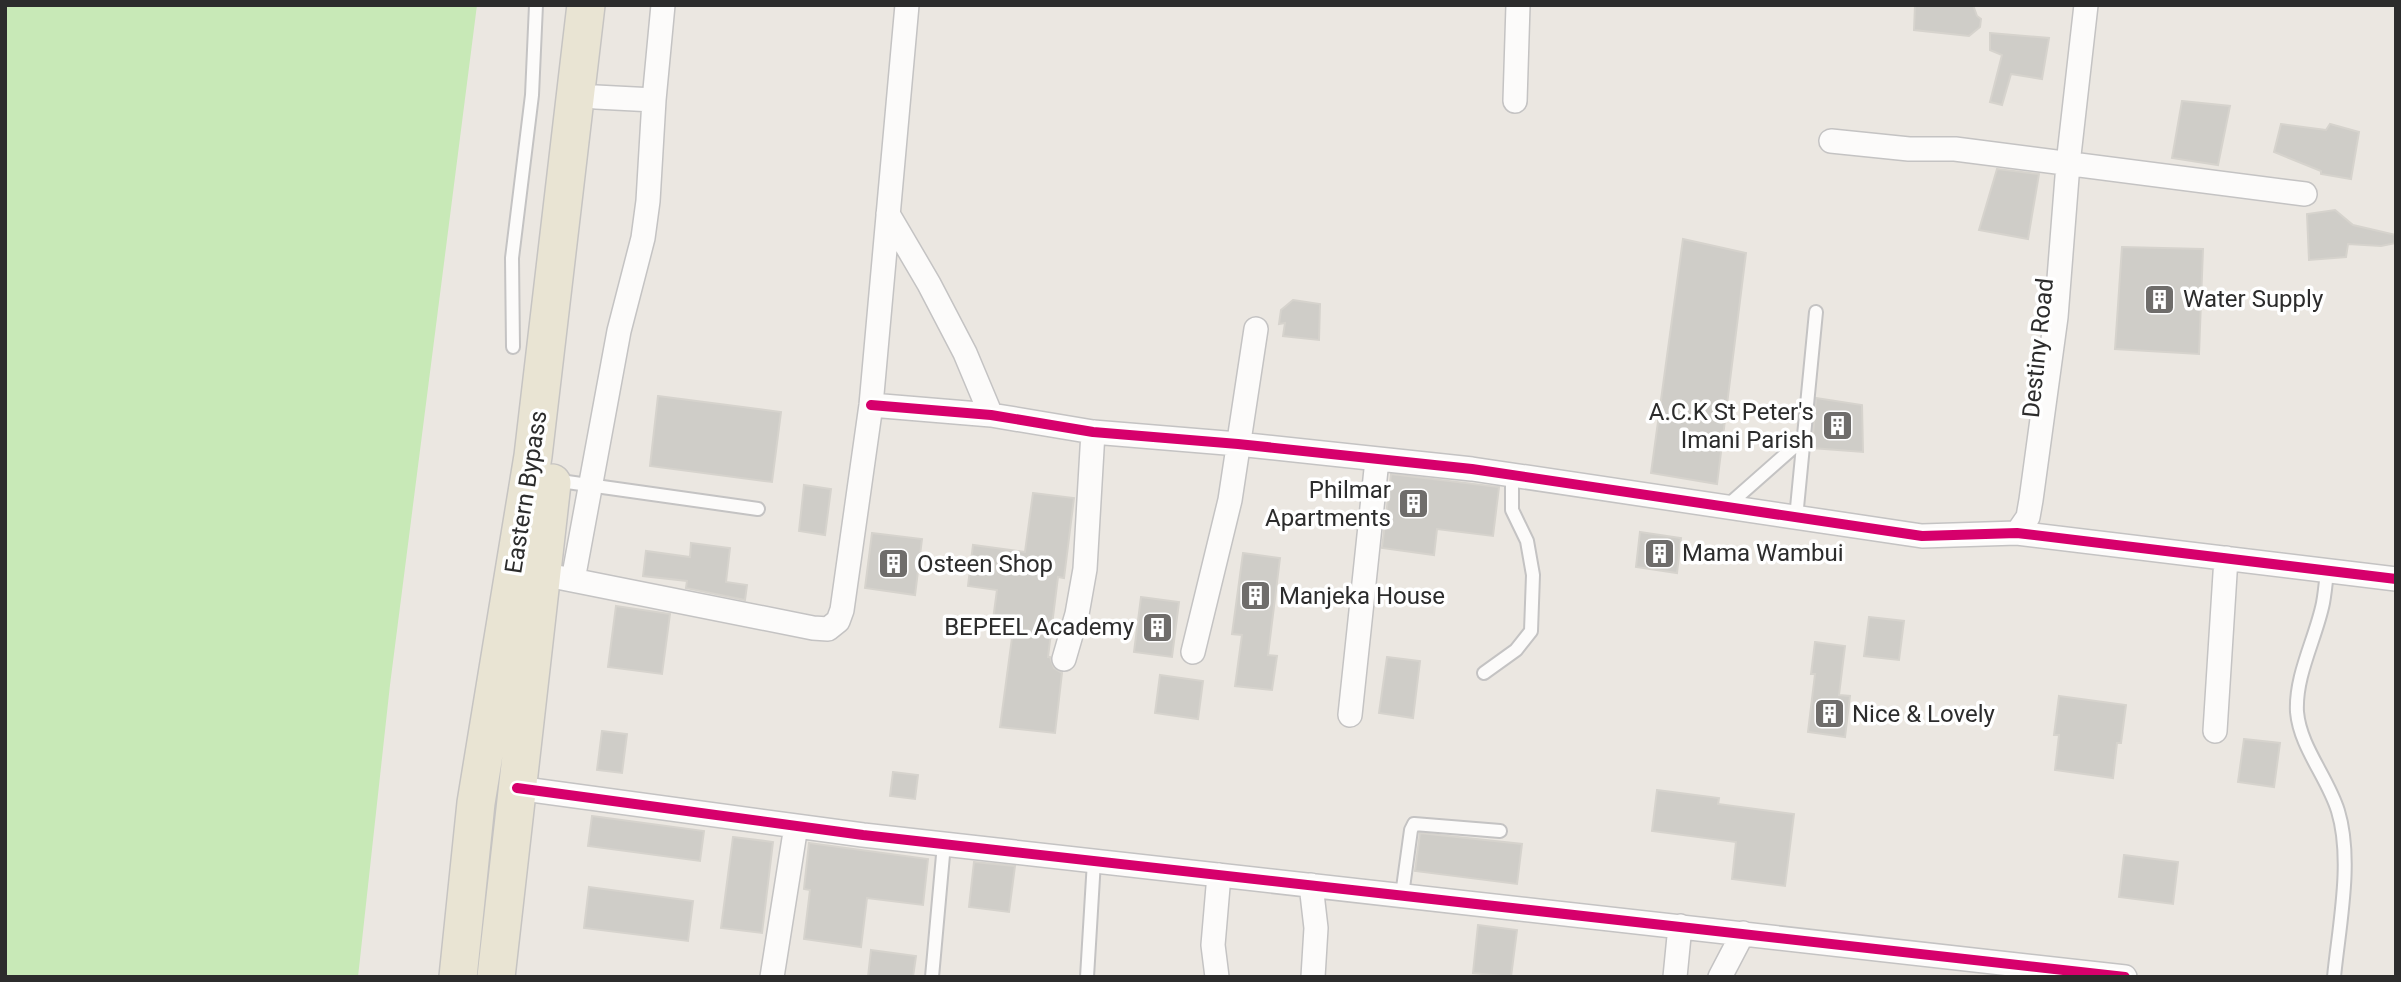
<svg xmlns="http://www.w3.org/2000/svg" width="2401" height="982" font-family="Roboto,sans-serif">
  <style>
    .green { fill: #c8e9b7 }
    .building { fill: #cfcdc8; stroke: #d6d3cd; stroke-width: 2 }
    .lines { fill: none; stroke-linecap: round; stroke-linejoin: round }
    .service-casing { stroke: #c4c3c3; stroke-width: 16 }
    .minor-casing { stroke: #c4c3c3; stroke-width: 26 }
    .primary-casing { stroke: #c6c4c2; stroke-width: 40 }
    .service { stroke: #fcfbfa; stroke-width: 12 }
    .minor { stroke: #fcfbfa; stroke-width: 23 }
    .primary { stroke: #e9e4d3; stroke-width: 37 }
    .cycleway-casing { stroke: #fff; stroke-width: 15 }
    .cycleway { stroke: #d6006c; stroke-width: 10 }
    .labels { text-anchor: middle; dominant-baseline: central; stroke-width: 7; stroke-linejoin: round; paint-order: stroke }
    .poi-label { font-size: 24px; fill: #2c2c2c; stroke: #fff; text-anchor: start }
    .street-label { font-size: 24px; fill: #2c2c2c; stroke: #fff }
  </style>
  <rect width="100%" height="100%" fill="#ebe7e1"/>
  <path class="green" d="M 5,5 L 477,5 L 390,685 L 358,977 L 5,977 Z"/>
  <path class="building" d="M 1915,5 L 1973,5 L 1977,16 L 1981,19 L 1980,27 L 1969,36 L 1914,30 Z
    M 1990,33 L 2049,38 L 2042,79 L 2011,74 L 2002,105 L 1990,102 L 2002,55 L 1990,50 Z
    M 2182,101 L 2230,106 L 2218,165 L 2172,158 Z
    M 2281,124 L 2326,130 L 2330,124 L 2359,132 L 2351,179 L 2321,174 L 2321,171 L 2274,152 Z
    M 1997,169 L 2039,174 L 2028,239 L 1979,230 Z
    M 2335,210 L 2353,225 L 2396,235 L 2396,243 L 2381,246 L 2348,244 L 2346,257 L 2309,260 L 2307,214 Z
    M 1683,239 L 1746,253 L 1717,484 L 1651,473 Z
    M 2122,247 L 2203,249 L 2199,354 L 2115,349 Z
    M 1293,300 L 1320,304 L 1319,340 L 1283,336 L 1285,323 L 1279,324 L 1281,310 Z
    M 658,396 L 781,412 L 772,482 L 650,466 Z
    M 1816,398 L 1862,405 L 1863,452 L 1812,448 Z
    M 1391,474 L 1499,487 L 1493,536 L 1437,529 L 1434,555 L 1382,548 Z
    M 804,485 L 831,489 L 825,535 L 799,531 Z
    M 1033,493 L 1074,498 L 1064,578 L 1058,577 L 1048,657 L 1050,657 L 1054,668 L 1062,673 L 1055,733 L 1000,727 L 1012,638 L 991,635 L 997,590 L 968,586 L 973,545 L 1025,552 Z
    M 1640,532 L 1681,538 L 1677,573 L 1636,567 Z
    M 872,533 L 922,539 L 915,595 L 865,588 Z
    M 691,543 L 730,548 L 726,582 L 747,585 L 745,600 L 686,588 L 687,581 L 643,576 L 646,551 L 690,557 Z
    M 1243,553 L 1280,558 L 1268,655 L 1277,656 L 1272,690 L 1235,686 L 1242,635 L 1232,634 Z
    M 1141,597 L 1179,602 L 1172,657 L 1134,652 Z
    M 616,606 L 670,614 L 662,674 L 608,667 Z
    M 1869,617 L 1904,621 L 1899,660 L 1864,656 Z
    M 1815,642 L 1845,646 L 1839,695 L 1850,696 L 1845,737 L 1808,732 L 1815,674 L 1811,674 Z
    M 1387,657 L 1420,661 L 1413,718 L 1379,713 Z
    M 1160,675 L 1203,681 L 1198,719 L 1155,713 Z
    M 2059,696 L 2126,705 L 2121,743 L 2117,743 L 2113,778 L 2055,770 L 2059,735 L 2054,735 Z
    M 602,731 L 627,734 L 622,773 L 597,770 Z
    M 2244,739 L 2280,743 L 2274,787 L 2238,782 Z
    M 893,772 L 918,775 L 915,799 L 890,796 Z
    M 1657,790 L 1719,798 L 1718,804 L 1794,814 L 1785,886 L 1732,879 L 1736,842 L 1652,831 Z
    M 592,816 L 704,831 L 700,861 L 588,846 Z
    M 1420,833 L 1522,844 L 1517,884 L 1415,871 Z
    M 733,837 L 773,842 L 762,933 L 721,928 Z
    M 809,843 L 928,859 L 923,905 L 867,898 L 861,947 L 804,939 L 810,890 L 804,889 Z
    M 2124,855 L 2178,862 L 2173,904 L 2119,897 Z
    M 974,862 L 1015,866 L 1009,912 L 969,907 Z
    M 589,887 L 693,901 L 688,941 L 584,928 Z
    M 1478,925 L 1517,930 L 1511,977 L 1473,973 Z
    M 871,950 L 916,956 L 913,977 L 868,977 Z"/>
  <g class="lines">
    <defs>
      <path id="service" d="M 513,347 L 512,258 L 532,95 L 536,5
        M 553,480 L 758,509
        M 1726,507 L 1803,439
        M 1796,518 L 1816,312
        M 2327,571 C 2326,581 2325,592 2323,603 C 2316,638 2295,675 2297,712 C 2300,747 2328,778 2338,811 C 2353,860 2339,926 2334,977
        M 1484,673 L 1516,650 L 1531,631 L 1533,575 L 1527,541 L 1512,510 L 1512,475
        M 1402,895 L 1411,830 L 1414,824 L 1500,831
        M 932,977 L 944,844
        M 1087,977 L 1094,861"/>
      <path id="minor" d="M 596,97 L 654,100
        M 1515,101 L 1518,5
        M 1831,141 L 1909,149 L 1955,149 L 2305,194
        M 888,214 L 929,284 L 965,353 L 991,415
        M 871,405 L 991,415 L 1093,432 L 1238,444 L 1472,469 L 1922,536 L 2017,533 L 2396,579
        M 2017,533 L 2028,517 L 2031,500 L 2056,317 L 2068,164 L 2086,5
        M 542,574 L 813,628 L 828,629 L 838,621 L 842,610 L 871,405 L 907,5
        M 573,580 L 619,331 L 643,238 L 648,201 L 654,100 L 663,5
        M 1193,652 L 1230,500 L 1256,329
        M 1064,659 L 1077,614 L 1085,569 L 1093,432
        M 1350,715 L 1377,460
        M 2215,731 L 2226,558
        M 517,788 L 863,835 L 2125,977
        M 1311,885 L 1316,928 L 1313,977
        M 772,977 L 796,826
        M 1217,977 L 1213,945 L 1219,875
        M 1675,977 L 1680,926
        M 1720,977 L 1743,933"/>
      <path id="primary" d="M 458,977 L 476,803 L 533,456 L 586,5
        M 496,977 L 552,483"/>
    </defs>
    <use href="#service" class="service-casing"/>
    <use href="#minor" class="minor-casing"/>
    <use href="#primary" class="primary-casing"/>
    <use href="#service" class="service"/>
    <use href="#minor" class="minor"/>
    <use href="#primary" class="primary"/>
    <defs>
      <path id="cycleway" d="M 871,405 L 991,415 L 1093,432 L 1238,444 L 1472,469 L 1922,536 L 2017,533 L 2396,579
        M 517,788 L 863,835 L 2125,977"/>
    </defs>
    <use href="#cycleway" class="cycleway-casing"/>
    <use href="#cycleway" class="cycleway"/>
  </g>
  <defs>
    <symbol id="building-square" viewBox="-11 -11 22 22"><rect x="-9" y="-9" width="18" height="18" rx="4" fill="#6f6d6b" stroke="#fff"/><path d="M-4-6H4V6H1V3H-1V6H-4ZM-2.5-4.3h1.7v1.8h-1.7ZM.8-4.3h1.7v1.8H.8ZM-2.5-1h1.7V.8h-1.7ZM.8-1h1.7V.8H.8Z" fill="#fff"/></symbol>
  </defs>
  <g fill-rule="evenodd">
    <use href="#building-square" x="2142" y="282" width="35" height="35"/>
    <use href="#building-square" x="1820" y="408" width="35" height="35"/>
    <use href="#building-square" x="1396" y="486" width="35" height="35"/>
    <use href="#building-square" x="1642" y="536" width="35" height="35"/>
    <use href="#building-square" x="876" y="546" width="35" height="35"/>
    <use href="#building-square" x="1238" y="578" width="35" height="35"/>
    <use href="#building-square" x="1140" y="610" width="35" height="35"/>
    <use href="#building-square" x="1812" y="696" width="35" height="35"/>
  </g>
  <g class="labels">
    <g class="poi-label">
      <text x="2183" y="299">Water Supply</text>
      <text x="1814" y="412" text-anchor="end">A.C.K St Peter's<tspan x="1814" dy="28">Imani Parish</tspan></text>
      <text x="1391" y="490" text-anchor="end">Philmar<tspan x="1391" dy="28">Apartments</tspan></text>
      <text x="1682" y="553">Mama Wambui</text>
      <text x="917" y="564">Osteen Shop</text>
      <text x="1279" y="596">Manjeka House</text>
      <text x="1134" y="627" text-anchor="end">BEPEEL Academy</text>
      <text x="1852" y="714">Nice &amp; Lovely</text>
    </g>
    <g class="street-label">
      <text transform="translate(2038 348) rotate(-84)">Destiny Road</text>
      <text transform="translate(526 492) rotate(-81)">Eastern Bypass</text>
    </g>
  </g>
  <rect width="2401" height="982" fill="none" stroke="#2c2c2c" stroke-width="14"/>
</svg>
